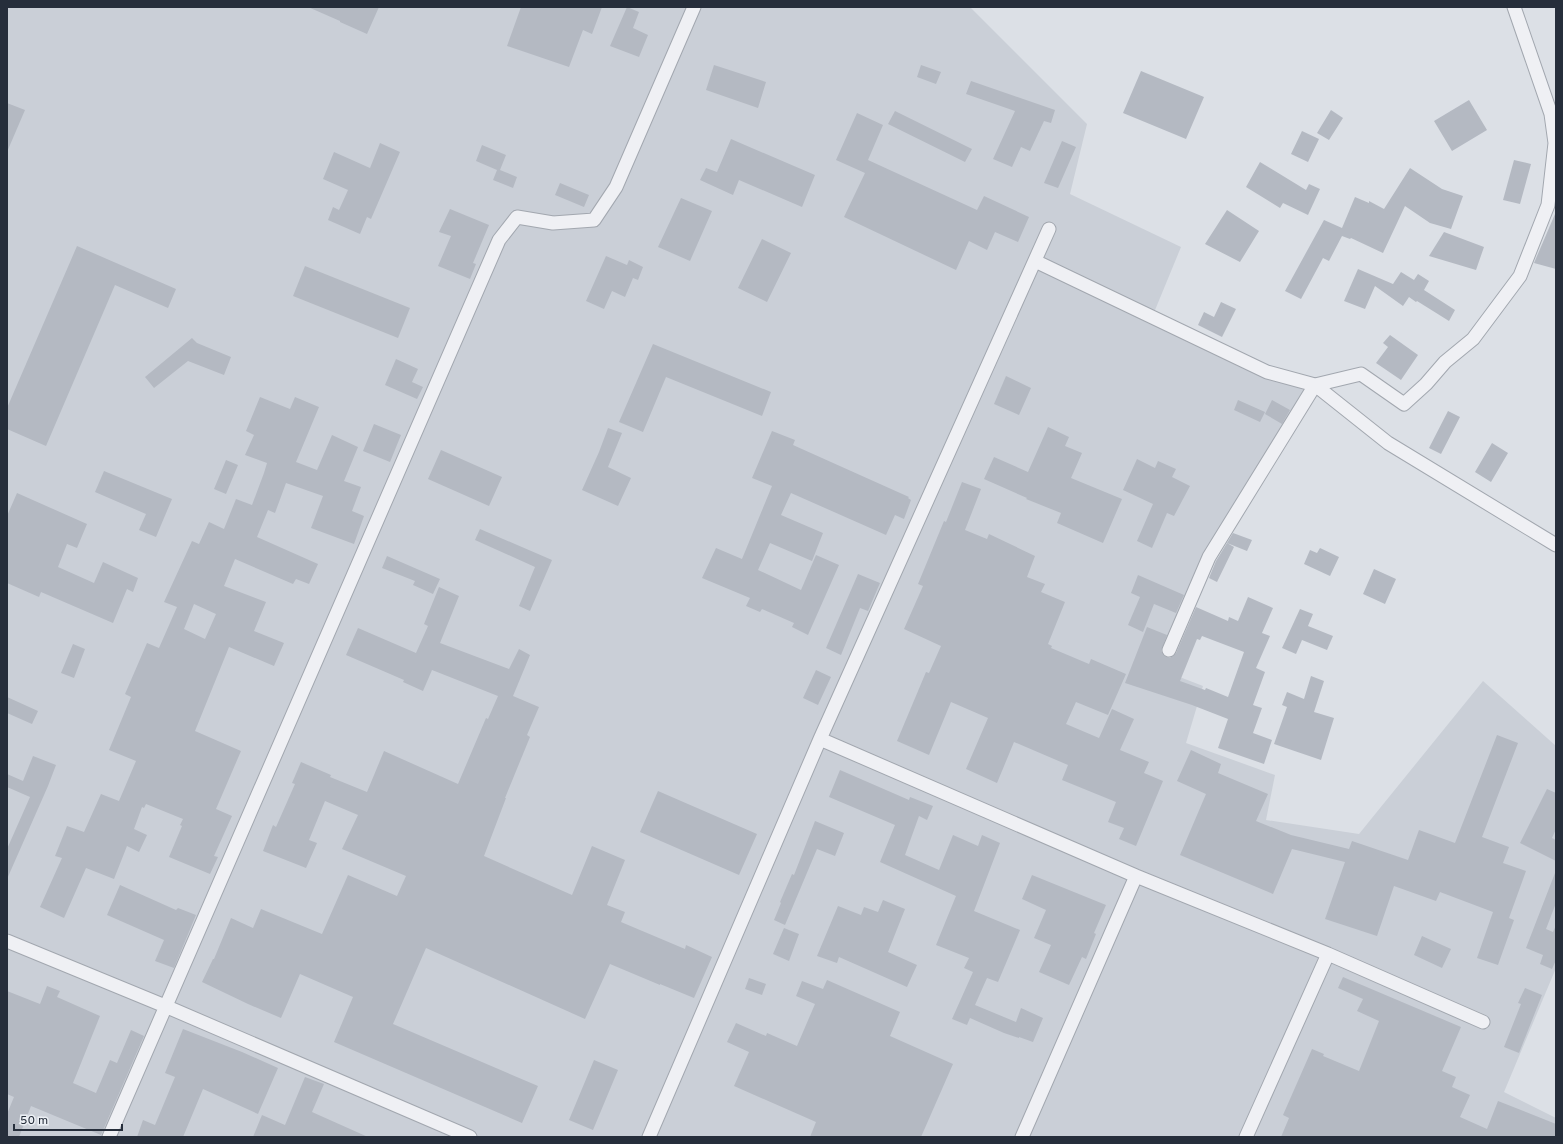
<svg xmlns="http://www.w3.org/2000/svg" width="1563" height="1144" font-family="Overpass,sans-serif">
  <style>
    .built { fill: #cacfd7 }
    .building { fill: #b4b9c2; fill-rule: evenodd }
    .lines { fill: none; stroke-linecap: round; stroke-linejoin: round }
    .minor-casing { stroke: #a2a7af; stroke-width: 15 }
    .minor { stroke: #eff0f4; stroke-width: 13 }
  </style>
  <rect width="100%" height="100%" fill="#dce0e6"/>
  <path class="built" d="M 7,7 L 970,7 L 1087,124 L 1070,194 L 1181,247 L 1153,315 L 1316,396 L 1222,528 L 1164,671 L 1203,686 L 1186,743 L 1275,775 L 1266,820 L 1359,834 L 1483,681 L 1556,746 L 1556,968 L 1504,1092 L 1556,1118 L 1556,1137 L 7,1137 Z"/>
  <path class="building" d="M 308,7 L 379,7 L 367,34 L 340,22 L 340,21 Z
    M 521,7 L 602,7 L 592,34 L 583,30 L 569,67 L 507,46 Z
    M 627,7 L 639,12 L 633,28 L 648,35 L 639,57 L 610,46 Z
    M 714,65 L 766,82 L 758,108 L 706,90 Z
    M 921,65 L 941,72 L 936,84 L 917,77 Z
    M 1141,71 L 1204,97 L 1186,139 L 1123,113 Z
    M 971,81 L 1055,110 L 1051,123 L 1044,121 L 1030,151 L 1021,147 L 1012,167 L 993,159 L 1015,111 L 966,94 Z
    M 1469,100 L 1487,130 L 1452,151 L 1434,121 Z
    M 7,103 L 25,110 L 7,152 Z
    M 1331,110 L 1343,118 L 1329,140 L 1317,133 Z
    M 895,111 L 972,149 L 965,162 L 888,124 Z
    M 857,113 L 883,125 L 868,160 L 977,210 L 984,196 L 1029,217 L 1018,242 L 995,232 L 987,250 L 969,241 L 956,270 L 844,217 L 865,173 L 836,160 Z
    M 1302,131 L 1319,139 L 1308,162 L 1291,154 Z
    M 731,139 L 815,175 L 802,207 L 739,180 L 733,195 L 700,180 L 706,168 L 717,172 Z
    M 1062,141 L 1076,147 L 1058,188 L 1044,183 Z
    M 380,143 L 400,152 L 371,219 L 367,217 L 360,234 L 328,220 L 333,207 L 339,210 L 348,190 L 323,179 L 334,152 L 370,168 Z
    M 482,145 L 506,155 L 500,170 L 517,177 L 513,188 L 493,180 L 497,170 L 476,161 Z
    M 1514,160 L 1531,164 L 1520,204 L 1503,200 Z
    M 1260,162 L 1306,190 L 1309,184 L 1320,189 L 1308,215 L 1283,203 L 1280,208 L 1246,187 Z
    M 1410,168 L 1442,189 L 1463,196 L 1451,229 L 1430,223 L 1405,206 L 1383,253 L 1351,238 L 1350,239 L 1342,236 L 1329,261 L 1323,258 L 1301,299 L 1285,291 L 1324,220 L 1342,228 L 1355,197 L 1369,203 L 1369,201 L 1384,209 Z
    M 560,183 L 589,195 L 584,207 L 555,195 Z
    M 681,198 L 712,211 L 690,261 L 658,247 Z
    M 450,209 L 489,225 L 473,263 L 476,264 L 470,279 L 438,266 L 451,236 L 439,232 Z
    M 1227,210 L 1259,231 L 1240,262 L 1205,244 Z
    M 1555,214 L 1556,214 L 1556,269 L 1534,263 Z
    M 1444,232 L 1484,247 L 1476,270 L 1429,256 Z
    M 762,239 L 791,253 L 767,302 L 738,288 Z
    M 77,246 L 176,289 L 168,308 L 115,285 L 46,446 L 7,429 L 7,408 Z
    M 606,256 L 627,265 L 629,260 L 643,267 L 638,280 L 633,278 L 625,297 L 612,291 L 604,309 L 586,301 Z
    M 305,266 L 410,308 L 398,338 L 293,296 Z
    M 1358,269 L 1393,284 L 1401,272 L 1414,280 L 1418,274 L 1429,281 L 1424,290 L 1455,310 L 1449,321 L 1417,301 L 1416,302 L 1409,297 L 1403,306 L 1375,286 L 1365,309 L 1344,301 Z
    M 1221,302 L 1236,309 L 1222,337 L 1198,325 L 1204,312 L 1214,317 Z
    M 1390,335 L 1418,355 L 1401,380 L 1376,363 L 1388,347 L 1383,343 Z
    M 192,338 L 197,343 L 231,357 L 224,375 L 188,361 L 154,388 L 145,377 Z
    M 653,344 L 771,392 L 762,416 L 666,377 L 643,432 L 619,422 Z
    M 396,359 L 418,369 L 412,382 L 423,387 L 417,399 L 385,385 Z
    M 1006,376 L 1031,388 L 1019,415 L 994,404 Z
    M 260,397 L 290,409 L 295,397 L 319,407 L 296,462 L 317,470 L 332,435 L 358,447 L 344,481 L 361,487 L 352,511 L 364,516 L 354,544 L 311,528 L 323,496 L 286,483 L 275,513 L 268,510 L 257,537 L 318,564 L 309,584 L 296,579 L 293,584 L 235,559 L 224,586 L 266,602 L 254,631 L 284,643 L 274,666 L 229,647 L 195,731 L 241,751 L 216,809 L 232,816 L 214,856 L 218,857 L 210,874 L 169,857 L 182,826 L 180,825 L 183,819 L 146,804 L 144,808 L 142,807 L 134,829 L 147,835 L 139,852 L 127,846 L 114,879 L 86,868 L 64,918 L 40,907 L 62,858 L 55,856 L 67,826 L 84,832 L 101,794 L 119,801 L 136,761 L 109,750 L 131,697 L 125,694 L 147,643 L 159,648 L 177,607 L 164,602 L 192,541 L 199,544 L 209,522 L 224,529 L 236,499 L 252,505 L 264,473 L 267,463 L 245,455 L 254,435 L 246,431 ZM 194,604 L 216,614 L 205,639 L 184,629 Z
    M 1238,400 L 1265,412 L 1260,422 L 1234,410 Z
    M 1272,400 L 1290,410 L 1282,424 L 1265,414 Z
    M 1448,411 L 1460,417 L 1441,454 L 1429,448 Z
    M 374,424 L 401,435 L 390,462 L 363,451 Z
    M 1048,427 L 1069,437 L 1065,446 L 1082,453 L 1071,478 L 1122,499 L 1103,543 L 1057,523 L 1061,513 L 1026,499 L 1027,498 L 984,479 L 994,457 L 1028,472 Z
    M 608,428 L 622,433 L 608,467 L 631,478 L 618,506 L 582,490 L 599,452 Z
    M 772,431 L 795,440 L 793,445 L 909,497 L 908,498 L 911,500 L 904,519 L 895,515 L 886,535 L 791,493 L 781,515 L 823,533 L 812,561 L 770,543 L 758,570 L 801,590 L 816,555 L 839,565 L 808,635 L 792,627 L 794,623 L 762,609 L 760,612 L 746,606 L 750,598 L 702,578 L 716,548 L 742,559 L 772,486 L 752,478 Z
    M 1492,443 L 1508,453 L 1491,482 L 1475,472 Z
    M 441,450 L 502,477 L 489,506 L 428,479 Z
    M 1137,459 L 1155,468 L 1158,461 L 1176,469 L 1172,477 L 1190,486 L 1174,516 L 1167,513 L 1152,548 L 1137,541 L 1153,504 L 1123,490 Z
    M 226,460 L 238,465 L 226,494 L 214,489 Z
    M 104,471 L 172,499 L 156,537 L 139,530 L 146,514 L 95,492 Z
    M 962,482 L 981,489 L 965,530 L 987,539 L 989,534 L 1035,556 L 1027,577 L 1045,584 L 1041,592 L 1065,602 L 1048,644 L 1052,646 L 1051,648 L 1089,664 L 1091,659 L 1126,674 L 1108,715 L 1076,702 L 1066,724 L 1099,738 L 1112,709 L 1134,719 L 1120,750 L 1149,762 L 1144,773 L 1163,781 L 1136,846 L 1119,839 L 1124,828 L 1108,822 L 1116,802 L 1062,780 L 1068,765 L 1014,742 L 997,783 L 966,769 L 988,718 L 951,702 L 929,755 L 897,741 L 926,672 L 929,673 L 941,646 L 904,629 L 923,586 L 918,584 L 944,521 L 946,522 Z
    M 17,493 L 87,524 L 77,548 L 67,544 L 58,567 L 94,583 L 103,562 L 138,578 L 133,592 L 127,589 L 113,623 L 41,592 L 39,597 L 7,583 L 7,516 Z
    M 480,529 L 552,560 L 530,611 L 519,606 L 535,567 L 475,540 Z
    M 1233,533 L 1252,540 L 1247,551 L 1227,543 Z
    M 1227,543 L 1234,547 L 1217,582 L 1209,578 L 1216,561 Z
    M 1320,548 L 1339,557 L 1330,576 L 1304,564 L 1310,550 L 1317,553 Z
    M 387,556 L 440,579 L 433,594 L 413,585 L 415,581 L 382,568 Z
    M 1374,569 L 1396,579 L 1385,604 L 1363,594 Z
    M 858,574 L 880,583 L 868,611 L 860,608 L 841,655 L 826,648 Z
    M 1138,575 L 1184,595 L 1176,613 L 1154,604 L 1143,632 L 1128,625 L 1140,597 L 1131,593 Z
    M 439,587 L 459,596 L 440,643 L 509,669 L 519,649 L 530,655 L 513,696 L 539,707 L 527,735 L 530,737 L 505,798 L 506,798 L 484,856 L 572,895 L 592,846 L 625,860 L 607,905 L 625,912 L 621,922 L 685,949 L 686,945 L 712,957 L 694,998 L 660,984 L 660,985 L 610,964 L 585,1019 L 426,948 L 393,1024 L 538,1086 L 522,1123 L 334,1042 L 353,997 L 300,974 L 281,1018 L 248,1004 L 202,982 L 213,959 L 214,959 L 231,918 L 253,928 L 261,909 L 322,934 L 348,875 L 397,896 L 406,876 L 342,849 L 358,815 L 325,801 L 309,840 L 317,843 L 306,868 L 263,851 L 273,825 L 276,827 L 295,784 L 292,783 L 301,762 L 331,775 L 330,777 L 367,792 L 384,751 L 458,784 L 486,718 L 488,719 L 498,696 L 432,670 L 423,691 L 403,682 L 404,680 L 346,655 L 358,628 L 416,653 L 428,626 L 424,624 Z
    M 1248,597 L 1273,608 L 1262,633 L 1270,636 L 1256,668 L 1265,672 L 1253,705 L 1262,708 L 1253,733 L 1272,740 L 1264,764 L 1218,748 L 1228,719 L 1192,705 L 1125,683 L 1147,627 L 1167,635 L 1161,651 L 1166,657 L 1170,658 L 1176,653 L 1196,607 L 1228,621 L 1229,617 L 1238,621 ZM 1202,636 L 1244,652 L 1228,697 L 1206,688 L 1205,690 L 1180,681 L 1197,639 L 1200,640 Z
    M 1300,609 L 1313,614 L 1308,626 L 1333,636 L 1327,650 L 1302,640 L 1296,654 L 1282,648 Z
    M 73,644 L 85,649 L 74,678 L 61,673 Z
    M 816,670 L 831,677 L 818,705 L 803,698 Z
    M 1311,676 L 1324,681 L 1314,712 L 1334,718 L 1321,760 L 1274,744 L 1287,707 L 1282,705 L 1287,692 L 1304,699 Z
    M 7,697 L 38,711 L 32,724 L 7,713 Z
    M 1497,735 L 1518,743 L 1482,837 L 1509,847 L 1503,863 L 1526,871 L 1509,918 L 1514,920 L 1498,965 L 1477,958 L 1493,912 L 1440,892 L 1436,901 L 1394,886 L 1377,936 L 1325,919 L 1345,862 L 1292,849 L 1273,894 L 1180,855 L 1206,794 L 1177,781 L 1191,750 L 1221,764 L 1218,773 L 1268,794 L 1256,821 L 1291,835 L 1349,849 L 1352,841 L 1408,860 L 1419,830 L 1455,843 Z
    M 33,756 L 56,765 L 48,786 L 7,879 L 7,849 L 30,797 L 7,787 L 7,774 L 23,781 Z
    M 840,770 L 909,800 L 910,797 L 933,806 L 927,820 L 919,816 L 905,855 L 939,870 L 953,835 L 978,846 L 982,835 L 1000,843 L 974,911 L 1020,930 L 998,982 L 987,978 L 975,1005 L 1016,1022 L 1021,1008 L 1043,1018 L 1033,1042 L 1019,1037 L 1019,1038 L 1004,1033 L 970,1018 L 967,1025 L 952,1019 L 973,972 L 964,968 L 969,958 L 936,945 L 956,896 L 880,862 L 895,825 L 829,797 Z
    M 1547,789 L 1556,793 L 1556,829 L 1552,838 L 1556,840 L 1556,861 L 1520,843 Z
    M 658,791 L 757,834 L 739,875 L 640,832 Z
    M 815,821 L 844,833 L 835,856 L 817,849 L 785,925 L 774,920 L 781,903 L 780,902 L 792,874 L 794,875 Z
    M 1555,873 L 1556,873 L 1556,903 L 1546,929 L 1553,932 L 1556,925 L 1556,960 L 1552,969 L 1540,964 L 1543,955 L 1526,948 Z
    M 1032,875 L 1106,905 L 1094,933 L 1096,934 L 1086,959 L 1082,957 L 1069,985 L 1039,972 L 1051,945 L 1034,938 L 1046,910 L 1022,899 Z
    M 120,885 L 176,910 L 178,908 L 196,915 L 174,968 L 155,961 L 164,940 L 107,915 Z
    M 883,900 L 905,909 L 888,952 L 917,965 L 907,987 L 839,957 L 837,963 L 817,956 L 838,906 L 861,915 L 864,907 L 878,912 Z
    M 784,928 L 799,934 L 789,961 L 773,954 Z
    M 1422,936 L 1451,949 L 1442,968 L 1414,955 Z
    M 1343,977 L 1461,1027 L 1442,1071 L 1456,1077 L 1452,1087 L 1470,1095 L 1460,1117 L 1487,1129 L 1498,1101 L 1556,1124 L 1556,1137 L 1281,1137 L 1289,1118 L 1283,1115 L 1312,1049 L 1324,1054 L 1323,1056 L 1359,1071 L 1379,1021 L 1357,1011 L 1363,999 L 1338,988 Z
    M 749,978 L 766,984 L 762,995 L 745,989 Z
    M 827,980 L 900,1012 L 890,1036 L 953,1064 L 921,1137 L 810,1137 L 816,1122 L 734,1086 L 749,1052 L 727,1042 L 736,1023 L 766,1036 L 767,1033 L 797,1046 L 815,1004 L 796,996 L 802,981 L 823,989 Z
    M 47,986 L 60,991 L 57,997 L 100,1016 L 73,1083 L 96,1093 L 110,1060 L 117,1063 L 131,1030 L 144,1036 L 101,1135 L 31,1106 L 19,1137 L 7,1137 L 7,1114 L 14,1097 L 7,1094 L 7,991 L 40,1004 Z
    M 1525,988 L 1542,995 L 1519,1053 L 1504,1047 L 1521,1004 L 1518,1003 Z
    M 183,1029 L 242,1052 L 278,1068 L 258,1114 L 203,1089 L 183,1137 L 137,1137 L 143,1120 L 155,1125 L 175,1077 L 165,1073 Z
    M 594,1060 L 618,1070 L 593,1130 L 569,1120 Z
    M 305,1077 L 324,1084 L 312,1112 L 368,1137 L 253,1137 L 262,1115 L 285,1125 Z"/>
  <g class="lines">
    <defs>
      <path id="minor" d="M 1035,261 L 1267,372 L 1315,385 L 1361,374 L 1404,404 L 1426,384 L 1445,362 L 1473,339 L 1520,276 L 1548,205 L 1555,143 L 1551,114 L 1514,7
        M 1169,650 L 1209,557 L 1315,385 L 1388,443 L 1556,545
        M 820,739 L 1136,876 L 1328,954 L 1483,1022
        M 7,941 L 165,1006 L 470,1137
        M 109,1137 L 499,240 L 517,217 L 553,223 L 594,220 L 616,187 L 694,7
        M 649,1137 L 820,739 L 1049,229
        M 1022,1137 L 1136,876
        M 1246,1137 L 1328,954"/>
    </defs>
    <use href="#minor" class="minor-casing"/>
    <use href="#minor" class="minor"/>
  </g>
  <rect width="1563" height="1144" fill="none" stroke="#262e3b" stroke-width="16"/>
  <path d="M14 1124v6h108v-6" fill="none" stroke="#262e3b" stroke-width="2"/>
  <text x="20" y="1124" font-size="12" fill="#262e3b" stroke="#ebeff4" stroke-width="3" paint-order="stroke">50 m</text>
</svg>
